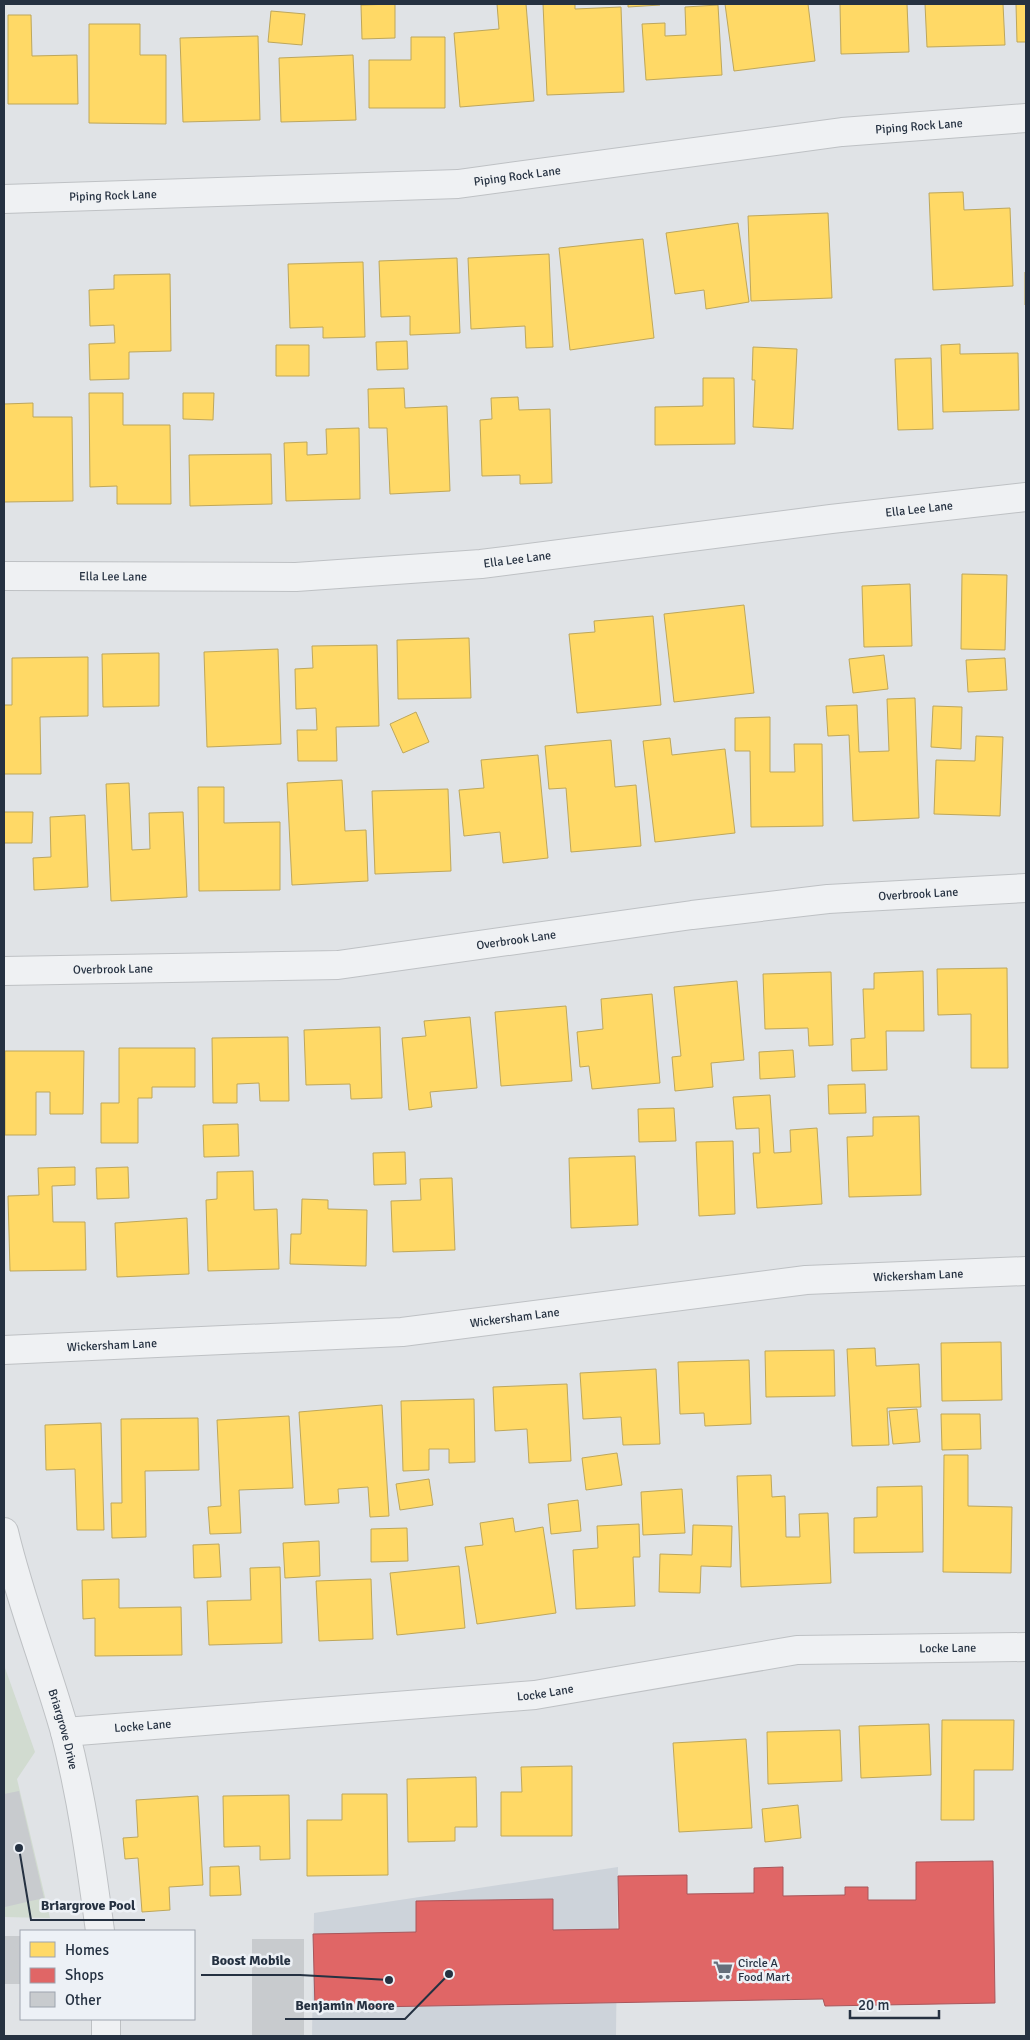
<svg xmlns="http://www.w3.org/2000/svg" width="1030" height="2040" font-family="Signika,sans-serif">
  <style>
    .built { fill: #cdd3da }
    .green { fill: #d1dbd0 }
    .homes { fill: #ffd966; stroke: #bea75b }
    .shops { fill: #e06666; stroke: #a8565b }
    .building { fill: #c8cbce }
    .lines { fill: none; stroke-linecap: round; stroke-linejoin: round }
    .street-casing { stroke: #bec1c4; stroke-width: 30 }
    .street { stroke: #eff1f3; stroke-width: 28 }
    .labels { text-anchor: middle; dominant-baseline: central; stroke-width: 5; stroke-linejoin: round; paint-order: stroke }
    .street-label { font-size: 12px; fill: #253141; stroke: #edf1f6 }
    .poi-label { font-size: 12px; fill: #253141; stroke: #edf1f6; text-anchor: start }
    .leader { fill: none; stroke: #253141; stroke-width: 2 }
    .callout-dot { fill: #253141; stroke: #edf1f6; stroke-width: 2 }
    .callout-label { font-size: 14px; text-anchor: middle; font-weight: bold; fill: #253141; stroke: #edf1f6; stroke-width: 5; stroke-linejoin: round; paint-order: stroke }
  </style>
  <rect width="100%" height="100%" fill="#e0e3e6"/>
  <path class="built" d="M 618,1867 L 616,2036 L 312,2036 L 314,1913 Z"/>
  <path class="green" d="M 4,1665 L 35,1752 L 17,1779 L 50,1918 L 4,1917 Z"/>
  <path class="homes" d="M 395,4 L 395,38 L 362,39 L 361,5 Z
    M 497,4 L 526,4 L 534,101 L 460,107 L 454,33 L 499,29 Z
    M 543,4 L 575,4 L 575,9 L 621,7 L 624,92 L 547,95 Z
    M 628,4 L 660,4 L 660,5 L 628,7 Z
    M 725,4 L 808,4 L 815,61 L 734,71 Z
    M 840,4 L 907,4 L 909,52 L 841,54 Z
    M 925,4 L 1003,4 L 1005,45 L 927,47 Z
    M 1016,4 L 1026,4 L 1026,42 L 1017,42 Z
    M 718,5 L 722,75 L 646,80 L 642,24 L 665,23 L 665,36 L 686,35 L 685,7 Z
    M 271,11 L 305,14 L 302,45 L 268,42 Z
    M 8,15 L 31,15 L 32,56 L 77,55 L 78,104 L 8,104 Z
    M 89,24 L 140,24 L 140,55 L 166,55 L 166,124 L 89,123 Z
    M 258,36 L 260,120 L 183,122 L 180,38 Z
    M 411,37 L 445,37 L 445,108 L 369,108 L 369,60 L 411,60 Z
    M 353,55 L 356,120 L 281,122 L 279,58 Z
    M 963,192 L 964,210 L 1010,208 L 1013,286 L 933,290 L 929,193 Z
    M 828,213 L 832,298 L 751,301 L 748,216 Z
    M 738,223 L 749,302 L 706,309 L 704,290 L 675,294 L 666,233 Z
    M 643,239 L 654,338 L 570,350 L 559,248 Z
    M 549,254 L 553,347 L 526,348 L 525,326 L 471,329 L 468,258 Z
    M 457,258 L 460,333 L 410,335 L 410,316 L 381,317 L 379,261 Z
    M 363,262 L 365,337 L 323,338 L 323,327 L 290,328 L 288,264 Z
    M 1025,272 L 1026,272 L 1026,305 L 1025,305 Z
    M 170,274 L 171,351 L 129,352 L 129,379 L 90,380 L 89,344 L 115,343 L 114,325 L 90,326 L 89,290 L 114,289 L 114,275 Z
    M 407,341 L 408,369 L 377,370 L 376,342 Z
    M 960,344 L 960,354 L 1018,353 L 1019,410 L 943,412 L 941,345 Z
    M 276,345 L 309,345 L 309,376 L 276,376 Z
    M 753,347 L 797,349 L 793,429 L 753,427 L 755,380 L 752,380 Z
    M 931,358 L 933,429 L 898,430 L 895,359 Z
    M 703,378 L 734,378 L 735,444 L 655,445 L 655,407 L 703,406 Z
    M 404,388 L 405,408 L 447,406 L 450,491 L 390,494 L 387,428 L 369,428 L 368,389 Z
    M 89,393 L 123,393 L 123,425 L 170,425 L 171,504 L 117,504 L 117,486 L 90,487 Z
    M 183,393 L 214,393 L 213,420 L 183,419 Z
    M 518,397 L 519,410 L 550,409 L 552,483 L 520,484 L 520,475 L 482,476 L 480,420 L 492,419 L 491,398 Z
    M 33,403 L 33,417 L 72,417 L 73,501 L 4,502 L 4,404 Z
    M 359,428 L 360,499 L 286,501 L 284,443 L 307,442 L 307,455 L 327,454 L 326,429 Z
    M 271,454 L 272,504 L 190,506 L 189,455 Z
    M 962,574 L 1007,575 L 1005,650 L 961,649 Z
    M 910,584 L 912,646 L 864,647 L 862,586 Z
    M 744,605 L 754,693 L 674,702 L 664,614 Z
    M 653,616 L 661,705 L 577,713 L 569,634 L 595,632 L 594,621 Z
    M 469,638 L 471,698 L 398,699 L 397,640 Z
    M 377,645 L 379,726 L 336,727 L 337,761 L 298,761 L 297,730 L 317,730 L 316,708 L 296,709 L 295,669 L 313,668 L 312,646 Z
    M 278,649 L 281,744 L 207,747 L 204,652 Z
    M 159,653 L 159,706 L 103,707 L 102,654 Z
    M 884,655 L 888,689 L 853,693 L 849,659 Z
    M 88,657 L 88,716 L 40,717 L 41,774 L 4,774 L 4,705 L 12,705 L 12,658 Z
    M 1005,658 L 1007,690 L 968,692 L 966,660 Z
    M 915,698 L 919,818 L 853,821 L 849,735 L 828,736 L 826,706 L 857,705 L 859,752 L 889,751 L 887,699 Z
    M 933,706 L 962,707 L 961,749 L 931,747 Z
    M 416,712 L 429,742 L 403,753 L 390,724 Z
    M 770,717 L 770,772 L 795,772 L 794,744 L 822,744 L 823,826 L 751,827 L 750,751 L 735,751 L 735,718 Z
    M 976,736 L 1003,737 L 1000,816 L 934,814 L 936,760 L 975,761 Z
    M 670,738 L 672,755 L 725,749 L 735,833 L 655,842 L 643,741 Z
    M 611,740 L 615,787 L 636,785 L 641,846 L 571,852 L 566,788 L 549,789 L 545,746 Z
    M 538,755 L 548,858 L 503,863 L 500,832 L 464,836 L 459,790 L 484,788 L 481,760 Z
    M 342,780 L 345,831 L 366,830 L 368,881 L 292,885 L 287,783 Z
    M 129,783 L 132,850 L 150,849 L 149,813 L 183,812 L 187,897 L 111,901 L 106,784 Z
    M 198,787 L 224,787 L 224,823 L 280,822 L 280,890 L 199,891 Z
    M 448,789 L 451,871 L 375,874 L 372,791 Z
    M 4,812 L 33,812 L 32,843 L 4,843 Z
    M 85,815 L 88,887 L 34,890 L 33,858 L 51,857 L 50,817 Z
    M 1007,968 L 1008,1068 L 971,1068 L 971,1014 L 938,1015 L 937,969 Z
    M 923,971 L 924,1031 L 886,1031 L 887,1070 L 852,1071 L 851,1039 L 865,1038 L 863,989 L 874,989 L 874,973 Z
    M 831,972 L 833,1045 L 809,1046 L 808,1028 L 765,1029 L 763,974 Z
    M 737,981 L 744,1060 L 711,1063 L 713,1087 L 675,1091 L 672,1057 L 681,1056 L 674,987 Z
    M 652,994 L 660,1083 L 592,1089 L 589,1066 L 580,1067 L 577,1032 L 603,1029 L 601,999 Z
    M 566,1006 L 572,1081 L 501,1086 L 495,1012 Z
    M 470,1017 L 477,1088 L 430,1092 L 432,1107 L 409,1110 L 402,1038 L 426,1036 L 424,1021 Z
    M 380,1027 L 382,1098 L 351,1099 L 350,1084 L 306,1085 L 304,1030 Z
    M 288,1037 L 289,1101 L 260,1101 L 259,1083 L 237,1084 L 237,1103 L 213,1103 L 212,1038 Z
    M 119,1048 L 195,1048 L 195,1087 L 152,1087 L 152,1098 L 138,1098 L 138,1143 L 101,1143 L 101,1103 L 119,1103 Z
    M 793,1050 L 795,1077 L 760,1079 L 759,1052 Z
    M 5,1051 L 84,1051 L 83,1114 L 50,1114 L 50,1092 L 36,1092 L 36,1135 L 5,1135 Z
    M 865,1084 L 866,1113 L 829,1114 L 828,1085 Z
    M 770,1095 L 774,1153 L 791,1152 L 790,1130 L 817,1128 L 822,1204 L 757,1208 L 753,1153 L 760,1153 L 759,1128 L 736,1129 L 733,1097 Z
    M 674,1108 L 676,1141 L 639,1142 L 638,1109 Z
    M 919,1116 L 921,1195 L 849,1197 L 847,1137 L 873,1136 L 873,1117 Z
    M 238,1124 L 239,1156 L 204,1157 L 203,1125 Z
    M 733,1141 L 735,1214 L 699,1216 L 696,1142 Z
    M 405,1152 L 406,1184 L 374,1185 L 373,1153 Z
    M 635,1156 L 638,1225 L 571,1228 L 569,1158 Z
    M 75,1167 L 75,1185 L 52,1186 L 53,1222 L 85,1222 L 86,1270 L 10,1271 L 8,1196 L 39,1195 L 38,1168 Z
    M 128,1167 L 129,1198 L 97,1199 L 96,1168 Z
    M 253,1171 L 254,1210 L 277,1209 L 279,1269 L 208,1271 L 206,1200 L 217,1199 L 217,1172 Z
    M 452,1178 L 455,1250 L 393,1252 L 391,1201 L 421,1200 L 420,1179 Z
    M 302,1199 L 328,1200 L 328,1209 L 367,1210 L 366,1266 L 290,1264 L 291,1234 L 301,1234 Z
    M 187,1218 L 189,1274 L 117,1277 L 115,1223 Z
    M 1001,1342 L 1002,1400 L 942,1401 L 941,1343 Z
    M 875,1348 L 876,1366 L 919,1364 L 921,1407 L 887,1408 L 889,1445 L 852,1446 L 847,1349 Z
    M 834,1350 L 835,1396 L 766,1397 L 765,1351 Z
    M 749,1360 L 751,1424 L 705,1426 L 704,1413 L 680,1414 L 678,1362 Z
    M 656,1369 L 660,1444 L 623,1445 L 621,1417 L 583,1419 L 580,1373 Z
    M 567,1384 L 571,1461 L 529,1463 L 527,1429 L 495,1431 L 493,1387 Z
    M 474,1399 L 475,1462 L 449,1463 L 449,1449 L 429,1449 L 429,1470 L 403,1471 L 401,1401 Z
    M 382,1405 L 389,1516 L 370,1517 L 368,1487 L 338,1489 L 339,1503 L 305,1505 L 299,1412 Z
    M 917,1409 L 920,1442 L 893,1444 L 889,1411 Z
    M 941,1414 L 980,1414 L 981,1449 L 942,1450 Z
    M 289,1416 L 293,1488 L 239,1490 L 241,1533 L 210,1534 L 208,1507 L 221,1506 L 217,1420 Z
    M 198,1418 L 199,1470 L 145,1471 L 146,1537 L 112,1538 L 111,1503 L 122,1503 L 121,1419 Z
    M 101,1423 L 104,1530 L 77,1530 L 75,1469 L 46,1470 L 45,1425 Z
    M 617,1453 L 622,1485 L 586,1490 L 582,1458 Z
    M 944,1455 L 968,1455 L 968,1506 L 1012,1507 L 1011,1573 L 943,1572 Z
    M 771,1475 L 772,1497 L 785,1496 L 786,1537 L 800,1537 L 799,1514 L 828,1513 L 831,1583 L 741,1587 L 737,1476 Z
    M 429,1479 L 433,1505 L 400,1510 L 396,1484 Z
    M 922,1486 L 923,1552 L 854,1553 L 854,1518 L 877,1517 L 877,1487 Z
    M 682,1489 L 685,1533 L 643,1535 L 641,1492 Z
    M 578,1500 L 581,1531 L 551,1534 L 548,1504 Z
    M 513,1518 L 515,1532 L 543,1527 L 556,1613 L 477,1624 L 465,1547 L 483,1545 L 480,1523 Z
    M 639,1524 L 640,1557 L 633,1557 L 635,1606 L 576,1609 L 573,1550 L 598,1548 L 597,1526 Z
    M 693,1525 L 732,1526 L 731,1567 L 701,1566 L 700,1593 L 659,1592 L 660,1554 L 692,1555 Z
    M 407,1528 L 408,1561 L 371,1562 L 371,1529 Z
    M 319,1541 L 320,1576 L 285,1578 L 283,1543 Z
    M 219,1544 L 221,1577 L 194,1578 L 193,1545 Z
    M 459,1566 L 465,1628 L 397,1635 L 390,1573 Z
    M 280,1567 L 282,1643 L 209,1645 L 207,1601 L 251,1600 L 250,1568 Z
    M 119,1579 L 119,1608 L 181,1607 L 182,1655 L 95,1656 L 95,1618 L 83,1619 L 82,1580 Z
    M 371,1579 L 373,1639 L 319,1641 L 316,1581 Z
    M 942,1720 L 1014,1720 L 1013,1770 L 974,1770 L 974,1820 L 941,1820 Z
    M 929,1724 L 931,1775 L 861,1778 L 859,1726 Z
    M 840,1730 L 842,1781 L 768,1784 L 767,1732 Z
    M 746,1739 L 752,1828 L 679,1832 L 673,1743 Z
    M 572,1766 L 572,1836 L 501,1836 L 501,1792 L 522,1792 L 521,1767 Z
    M 476,1777 L 477,1827 L 455,1827 L 455,1841 L 408,1842 L 407,1779 Z
    M 342,1794 L 387,1794 L 388,1875 L 307,1876 L 307,1820 L 342,1820 Z
    M 289,1795 L 290,1859 L 260,1860 L 260,1846 L 224,1847 L 223,1796 Z
    M 198,1796 L 203,1885 L 169,1887 L 170,1910 L 142,1912 L 138,1858 L 125,1859 L 123,1838 L 138,1837 L 136,1800 Z
    M 798,1805 L 801,1838 L 765,1842 L 762,1809 Z
    M 239,1866 L 241,1895 L 210,1896 L 210,1867 Z"/>
  <path class="shops" d="M 993,1861 L 995,2003 L 825,2006 L 823,1999 L 315,2008 L 313,1934 L 416,1932 L 416,1901 L 553,1899 L 553,1930 L 619,1929 L 618,1876 L 687,1875 L 687,1894 L 754,1893 L 754,1868 L 783,1867 L 783,1896 L 845,1895 L 845,1887 L 868,1887 L 868,1900 L 916,1900 L 916,1862 Z"/>
  <path class="building" d="M 19,1791 L 44,1898 L 5,1907 L 4,1794 Z
    M 4,1936 L 21,1936 L 21,1984 L 4,1984 Z
    M 252,1939 L 304,1939 L 304,2036 L 252,2036 Z"/>
  <g class="lines">
    <defs>
      <g id="street">
        <path id="s1" d="M 4,199 L 458,184 L 842,132 L 1026,118"/>
        <path id="s2" d="M 4,576 L 296,577 L 481,564 L 831,519 L 1026,497"/>
        <path id="s3" d="M 4,971 L 338,965 L 692,915 L 828,899 L 1026,888"/>
        <path id="s4" d="M 4,1350 L 402,1332 L 806,1280 L 1026,1271"/>
        <path id="s5" d="M 4,1532 C 20,1600 46,1665 65,1732 C 82,1798 91,1864 100,1931"/>
        <path id="s6" d="M 65,1732 L 535,1695 L 797,1650 L 1026,1647"/>
        <path d="M 106,2036 L 106,2019"/>
      </g>
    </defs>
    <use href="#street" class="street-casing"/>
    <use href="#street" class="street"/>
  </g>
  <defs>
    <symbol id="supermarket-bare" viewBox="-9 -9 18 18"><path d="M-6-5.5h2.5l.6 2H6L4.5 2H-2.5L-4.4-4H-6ZM-1.5 3.2a1.3 1.3 0 1 0 .1 0ZM3 3.2a1.3 1.3 0 1 0 .1 0Z" fill="#666f7b" stroke="#edf1f6" stroke-width="2.5" paint-order="stroke"/></symbol>
  </defs>
  <g fill-rule="evenodd">
    <use href="#supermarket-bare" x="709" y="1956" width="28" height="28"/>
  </g>
  <g class="labels">
    <g class="street-label">
      <text stroke="none"><textPath href="#s1" startOffset="919">Piping Rock Lane</textPath></text>
      <text stroke="none"><textPath href="#s1" startOffset="514">Piping Rock Lane</textPath></text>
      <text stroke="none"><textPath href="#s1" startOffset="109">Piping Rock Lane</textPath></text>
      <text stroke="none"><textPath href="#s2" startOffset="919">Ella Lee Lane</textPath></text>
      <text stroke="none"><textPath href="#s2" startOffset="514">Ella Lee Lane</textPath></text>
      <text stroke="none"><textPath href="#s2" startOffset="109">Ella Lee Lane</textPath></text>
      <text stroke="none"><textPath href="#s3" startOffset="919">Overbrook Lane</textPath></text>
      <text stroke="none"><textPath href="#s3" startOffset="514">Overbrook Lane</textPath></text>
      <text stroke="none"><textPath href="#s3" startOffset="109">Overbrook Lane</textPath></text>
      <text stroke="none"><textPath href="#s4" startOffset="918">Wickersham Lane</textPath></text>
      <text stroke="none"><textPath href="#s4" startOffset="512">Wickersham Lane</textPath></text>
      <text stroke="none"><textPath href="#s4" startOffset="108">Wickersham Lane</textPath></text>
      <text stroke="none"><textPath href="#s6" startOffset="888">Locke Lane</textPath></text>
      <text stroke="none"><textPath href="#s6" startOffset="482">Locke Lane</textPath></text>
      <text stroke="none"><textPath href="#s6" startOffset="78">Locke Lane</textPath></text>
      <text stroke="none"><textPath href="#s5" startOffset="206">Briargrove Drive</textPath></text>
    </g>
    <g class="poi-label">
      <text x="738" y="1963">Circle A<tspan x="738" dy="14">Food Mart</tspan></text>
    </g>
  </g>
  <path class="leader" d="M19 1848L31 1920H145M389 1980L300 1975H201M449 1974L405 2019H285"/>
  <g class="callout-dot">
    <circle cx="19" cy="1848" r="5"/>
    <circle cx="389" cy="1980" r="5"/>
    <circle cx="449" cy="1974" r="5"/>
  </g>
  <g class="callout-label">
    <text x="88" y="1910">Briargrove Pool</text>
    <text x="251" y="1965">Boost Mobile</text>
    <text x="345" y="2010">Benjamin Moore</text>
  </g>
  <rect width="1030" height="2040" fill="none" stroke="#253141" stroke-width="10"/>
  <rect x="20" y="1930" width="175" height="90" fill="#edf1f6" stroke="#9da4ae"/>
  <rect x="30" y="1942" width="25" height="15" fill="#ffd966" stroke="#9da4ae"/>
  <text x="65" y="1955" font-size="15" fill="#253141">Homes</text>
  <rect x="30" y="1968" width="25" height="15" fill="#e06666" stroke="#9da4ae"/>
  <text x="65" y="1980" font-size="15" fill="#253141">Shops</text>
  <rect x="30" y="1992" width="25" height="15" fill="#c8cbce" stroke="#9da4ae"/>
  <text x="65" y="2005" font-size="15" fill="#253141">Other</text>
  <path d="M850 2010v8h89v-8" fill="none" stroke="#253141" stroke-width="2.5"/>
  <text x="858" y="2010" font-size="15" fill="#253141" stroke="#edf1f6" stroke-width="4" paint-order="stroke">20 m</text>
</svg>
